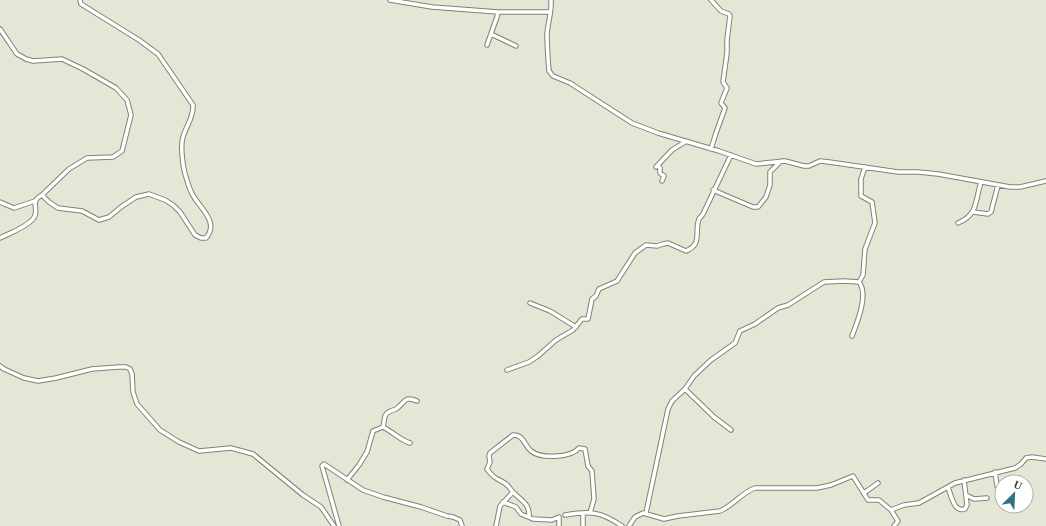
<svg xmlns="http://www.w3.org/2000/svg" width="1046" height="526" font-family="'Times New Roman',serif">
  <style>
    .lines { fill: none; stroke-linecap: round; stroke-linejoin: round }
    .minor-casing { stroke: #828274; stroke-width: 5.5 }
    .minor { stroke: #fff; stroke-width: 3.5 }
  </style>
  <rect width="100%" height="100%" fill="#e5e6d6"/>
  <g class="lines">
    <defs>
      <path id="minor" d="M 390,0 L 432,7 L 498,12 L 550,12
        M 551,0 C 552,11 548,22 547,34 C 547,46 548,59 549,71 L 553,76 L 570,83 L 632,123 L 658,133 L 719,151 L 756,164 L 785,161 L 804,166 L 809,166 L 820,161 L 829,162 L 898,172 L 918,172 L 938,174 L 1010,187 L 1020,187 L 1046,181
        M 711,0 L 721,11 L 729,14 L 730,16 L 727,40 L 727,53 L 723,82 L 727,88 L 721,103 L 725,108 L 716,133 L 711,149
        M 0,29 L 17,54 L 26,59 L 33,61 L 62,59 L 83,69 L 116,88 L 127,100 L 131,115 L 122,151 L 113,157 L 87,158 L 69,169 L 42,195
        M 491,34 L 516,46
        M 487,45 L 497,17 L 498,12
        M 658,165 L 660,168 L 660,173 L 664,176 L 662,181
        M 656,167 L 672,150 L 685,142
        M 713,190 L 753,207 L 758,207 L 766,197 L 770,185 L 770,172 L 781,161
        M 0,202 L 14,208 L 35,201
        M 973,212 L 988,214 L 991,212 L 998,185
        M 958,223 C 978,215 975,201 981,182
        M 0,238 C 10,233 25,228 33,219 C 41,210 28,202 42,195 L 49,202 L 58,208 L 82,211 L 99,220 L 109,217 L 121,207 L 136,197 L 149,194 L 165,200 L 173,205 L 180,212 L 195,235 L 201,238 L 206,238 C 219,223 202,210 194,197 C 190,191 188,184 186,177 C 183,168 180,146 183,137 C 186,126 194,117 193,105 L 158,54 L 139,40 L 81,4 L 80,0
        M 530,303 L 550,311 L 576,327
        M 852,336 C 857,323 869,294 859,282
        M 0,366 L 4,369 L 24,378 L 38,381 L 56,378 L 92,369 L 119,367 L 126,367 L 130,369 L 132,374 L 133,392 L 137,404 L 160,430 L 179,442 L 199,451 L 231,448 L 253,454 L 303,495 L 321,507 L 334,526
        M 507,370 L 529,362 L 538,356 L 556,340 L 573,330 L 582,319 L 588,319 L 592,299 L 596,296 L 599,289 L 617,281 L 635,253 L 646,245 L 657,246 L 663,244 L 668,243 L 686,251 C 703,244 694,232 699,219 C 700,217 702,216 703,214 L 731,155
        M 685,389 L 714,417 L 731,430
        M 410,443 C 400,440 393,432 383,427 L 385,416 L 387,413 C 390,411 393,410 396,409 C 405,403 404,395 417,401
        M 995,472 L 997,486
        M 347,480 L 359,465 L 367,452 L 373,431 L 383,427
        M 948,487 C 951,495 954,513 965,509 L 967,505 L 964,480
        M 864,493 L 878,483
        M 966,495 L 974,499 L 987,498
        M 503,502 L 516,507 L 521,514 L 533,519 L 552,520 L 559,517 L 559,526
        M 583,513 L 583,526
        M 646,513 L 668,409 L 672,401 L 685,389 L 694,376 L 711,360 L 735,343 L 740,331 L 755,324 L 778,308 L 788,305 L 824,282 L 844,281 L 859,282 L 863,275 L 865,249 L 875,223 L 872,202 L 861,196 L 861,179 L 865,167
        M 565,515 C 590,511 600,511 622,526
        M 529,517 C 530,504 522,501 515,494 C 511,491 510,487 506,484 C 497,478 494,479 487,469 L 490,462 L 489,456 L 490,453 L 513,435 C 524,435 524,445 531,451 C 541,459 571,458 579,448 L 585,449 L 588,466 L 592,471 L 594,499 L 590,513
        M 339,526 L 322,466 L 324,464 L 363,490 L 383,497 L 421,507 L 447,516 L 453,517 L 460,520 L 462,526
        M 496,526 L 500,506 L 513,492
        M 629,526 L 635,517 L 643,513 L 664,519 L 678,516 L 720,511 C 733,506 741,493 755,488 L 817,488 L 831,485 L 853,476 L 868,500 L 879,500 L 891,510
        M 894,526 L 898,521 L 891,510 L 904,505 L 919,503 L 955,483 L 1015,468 L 1021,464 L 1026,458 L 1032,457 L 1046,459"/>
    </defs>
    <use href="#minor" class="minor-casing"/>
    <use href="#minor" class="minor"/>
  </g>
  <g transform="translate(1014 494) rotate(24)"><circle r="19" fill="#ffffff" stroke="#b1b1af"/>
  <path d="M0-3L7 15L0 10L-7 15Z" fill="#2f7283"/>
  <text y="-6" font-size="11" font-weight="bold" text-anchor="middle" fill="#3c3c36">U</text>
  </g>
</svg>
